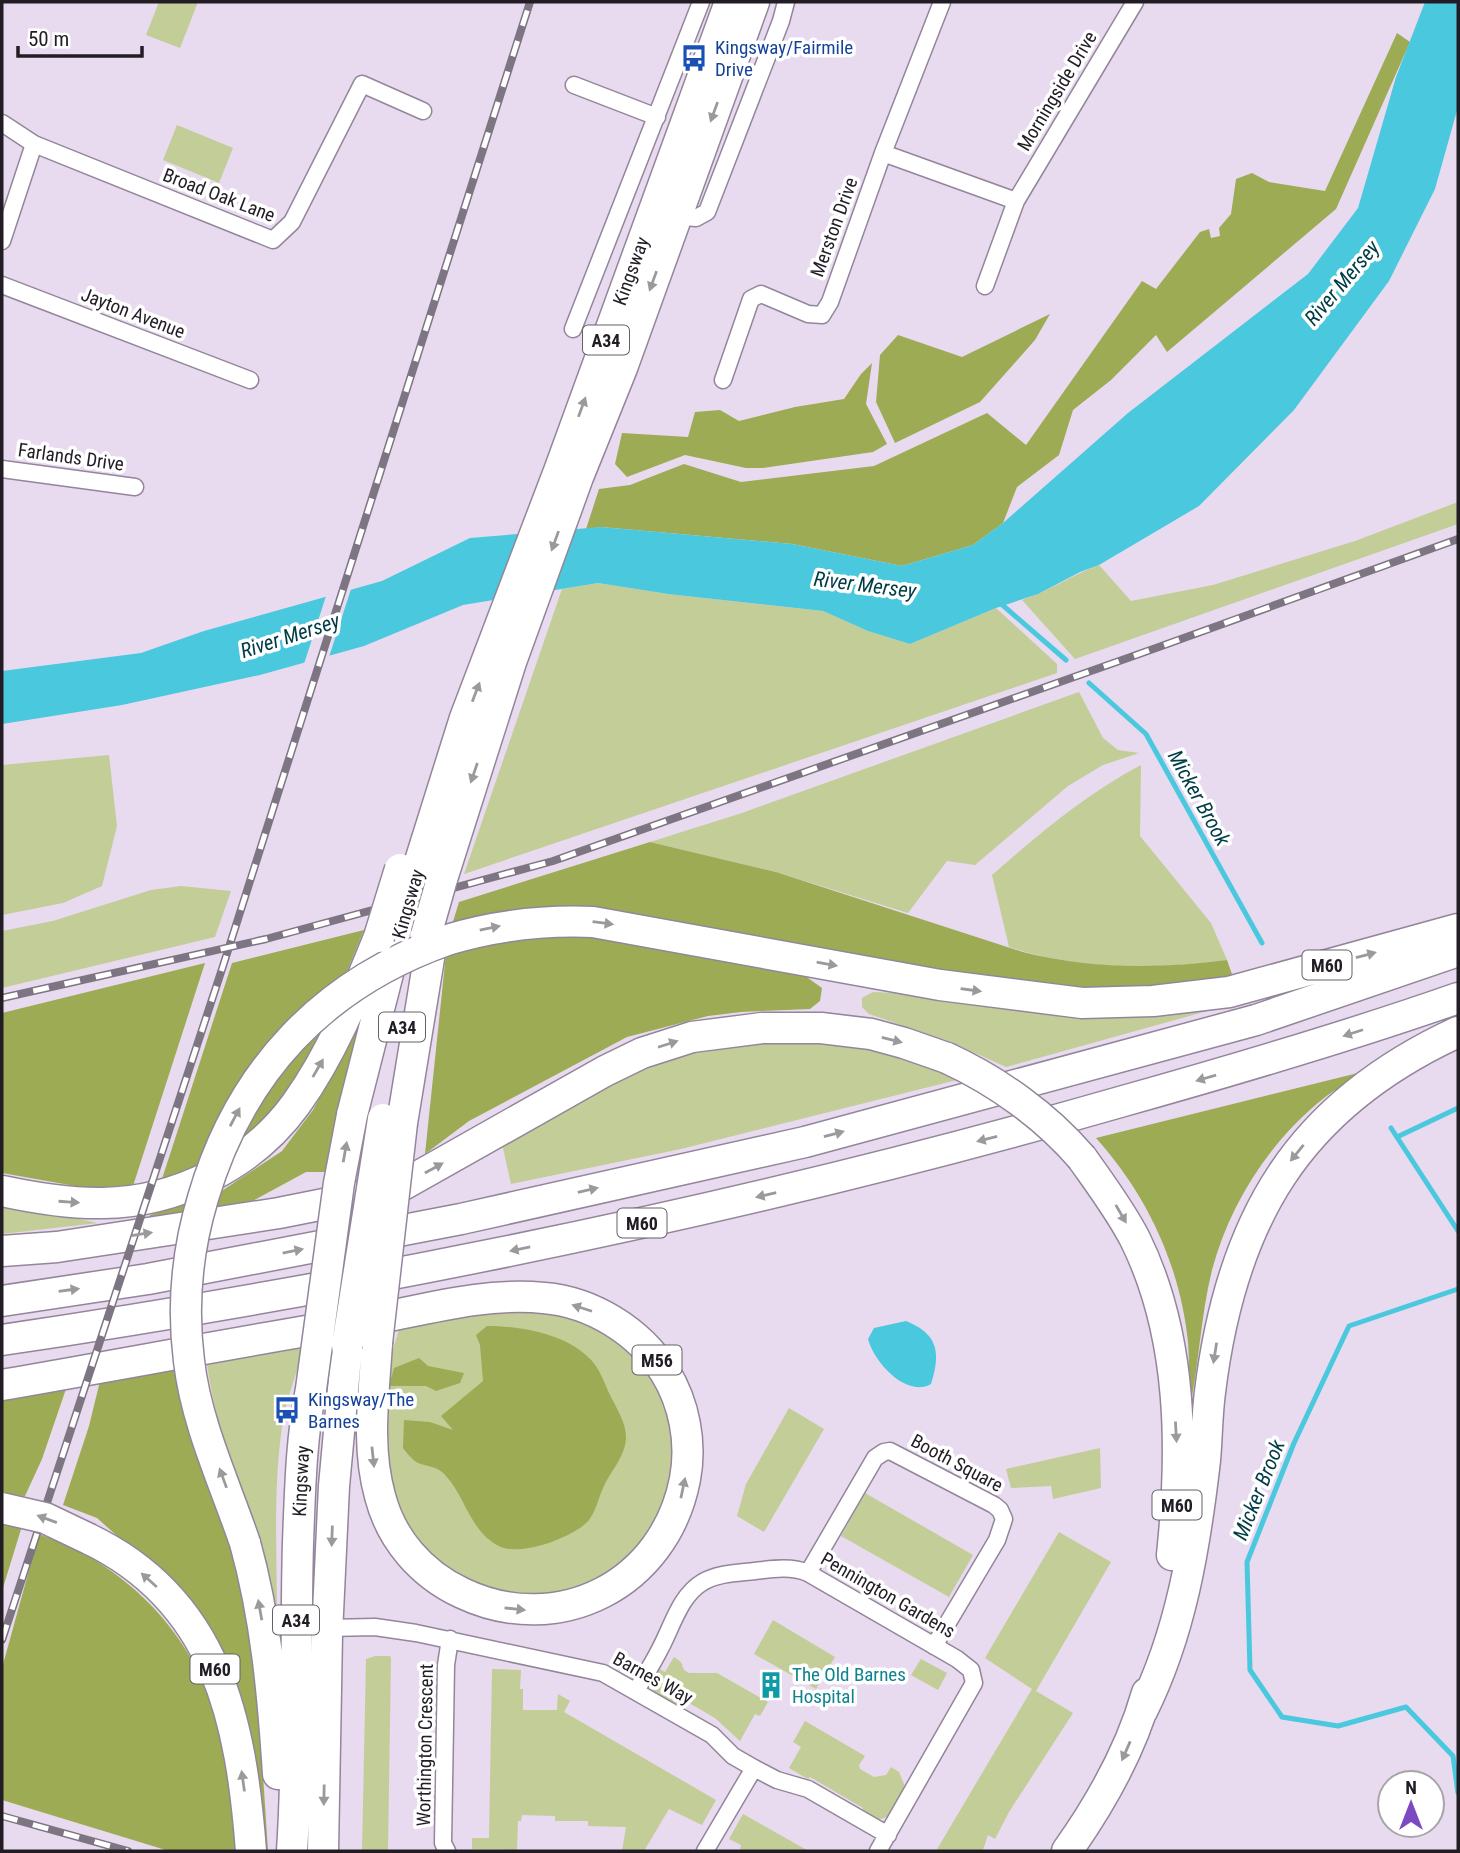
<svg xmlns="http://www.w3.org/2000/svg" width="1460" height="1853" font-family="'Roboto Condensed',sans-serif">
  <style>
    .green { fill: #c3cd98 }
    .forest { fill: #9dab55 }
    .water { fill: #4ac8dd }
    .pier { fill: #e8daef }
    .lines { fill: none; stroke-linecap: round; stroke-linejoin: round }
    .stream { stroke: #4ac8dd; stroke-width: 5 }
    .street-casing { stroke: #93869a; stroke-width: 19 }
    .highway-casing { stroke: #93869a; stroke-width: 33 }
    .street { stroke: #fff; stroke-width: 16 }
    .highway { stroke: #fff; stroke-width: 30 }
    .rail-casing { stroke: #7e7583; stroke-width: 8 }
    .rail { stroke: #fff; stroke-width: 5; stroke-dasharray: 16; stroke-linecap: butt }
    .highway-bridge-casing { stroke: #93869a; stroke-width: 33; stroke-linecap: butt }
    .highway-bridge { stroke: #fff; stroke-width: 30 }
    .oneway { fill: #9c999d }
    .labels { text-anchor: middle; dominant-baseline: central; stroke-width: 7; stroke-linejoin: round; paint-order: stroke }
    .shield { fill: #fff; stroke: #646166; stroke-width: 2 }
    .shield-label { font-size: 18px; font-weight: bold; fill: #221d25 }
    .transit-label { font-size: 19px; fill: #164399; stroke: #fff; text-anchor: start }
    .street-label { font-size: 19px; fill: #221d25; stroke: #fff }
    .culture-label { font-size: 19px; fill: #0d838f; stroke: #fff; text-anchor: start }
    .water-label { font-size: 21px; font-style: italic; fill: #003c45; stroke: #fff }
  </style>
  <rect width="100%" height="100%" fill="#e8daef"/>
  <path class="green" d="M 159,2 L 198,2 L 180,48 L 146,35 Z
    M 177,125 L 233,148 L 219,183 L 163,160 Z
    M 1458,502 L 1458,524 L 1075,659 L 1022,600 C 1049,591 1072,575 1099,565 L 1131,601 L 1213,585 L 1355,541 Z
    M 598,583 L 668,594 L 823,611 L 868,631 L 910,644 L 996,608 L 1057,664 L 1057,673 L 464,874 L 562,589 Z
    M 1079,692 L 1103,738 L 1118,750 L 1139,753 L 1103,765 L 1068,786 L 975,865 L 947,861 L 908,913 L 776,872 L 650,842 L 742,813 Z
    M 109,755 L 117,826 L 102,886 L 63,903 L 2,915 L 2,765 Z
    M 1141,765 L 1140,836 L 1211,923 L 1227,960 C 1153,970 1079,970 1009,947 L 992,875 C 1039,834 1086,794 1141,765 Z
    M 181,886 L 231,891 L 215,937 L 2,988 L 2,931 L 53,921 L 151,890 Z
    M 873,992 L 915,994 L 1229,1005 L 1006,1067 L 951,1042 L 869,1014 L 862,1007 L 862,998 Z
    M 759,1038 L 868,1044 L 961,1079 L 681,1149 L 511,1184 L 502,1144 L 576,1100 L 670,1056 Z
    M 2,1203 L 98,1223 L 2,1234 Z
    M 544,1310 L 610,1333 L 660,1381 L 678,1457 L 657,1528 L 605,1579 L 552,1598 L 518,1596 L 469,1583 L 442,1565 L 418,1542 L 403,1521 L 388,1467 L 387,1370 L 399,1329 L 457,1316 Z
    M 305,1338 C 300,1369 286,1396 282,1427 C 273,1489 277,1554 277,1617 C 258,1529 216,1445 206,1356 Z
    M 789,1408 L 824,1429 L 764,1532 L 737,1516 L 746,1484 Z
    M 1100,1448 L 1101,1488 L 1053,1499 L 1051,1486 L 1011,1488 L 1006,1469 Z
    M 865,1493 L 973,1555 L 949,1597 L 841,1536 Z
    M 1059,1532 L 1111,1562 L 1036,1691 L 1073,1713 L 1009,1812 L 995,1839 L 988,1835 L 983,1850 L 977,1851 L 936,1851 L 1032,1689 L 985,1658 Z
    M 773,1620 L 835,1657 L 816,1689 L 754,1654 Z
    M 375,1656 L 390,1656 L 391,1658 L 388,1851 L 362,1851 L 366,1659 Z
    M 674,1657 L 681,1662 L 684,1670 L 689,1673 L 717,1673 L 768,1702 L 760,1716 L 755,1714 L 740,1741 L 715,1718 L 689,1703 L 683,1711 L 654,1693 C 649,1684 654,1676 658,1668 L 665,1672 Z
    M 921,1659 L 947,1673 L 938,1690 L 911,1675 Z
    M 492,1669 L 521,1670 L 520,1689 L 523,1689 L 523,1710 L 557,1710 L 558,1694 L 570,1701 L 564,1712 L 716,1800 L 702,1825 L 669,1809 L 644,1851 L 622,1851 L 626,1827 L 588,1826 L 588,1821 L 555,1821 L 555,1816 L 522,1815 L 521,1821 L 518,1821 L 517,1850 L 472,1849 L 472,1838 L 489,1838 Z
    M 805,1721 L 865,1756 L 859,1765 L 860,1769 L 874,1777 L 886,1775 L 891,1767 L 899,1772 L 906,1789 L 891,1815 L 876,1821 L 861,1813 L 863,1808 L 810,1777 L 808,1779 L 789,1768 L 801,1747 L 793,1742 Z
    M 743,1814 L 805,1849 L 808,1851 L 744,1851 L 740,1849 L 741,1845 L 729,1839 Z"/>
  <path class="forest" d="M 1397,33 L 1410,42 L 1336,209 L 1167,352 L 1156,335 L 1111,380 L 1073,410 L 1059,455 L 1017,487 L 1003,523 L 973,545 L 902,566 L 792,544 L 601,527 L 586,529 L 599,489 L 630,485 L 684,464 L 741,482 L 874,466 L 987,413 L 1026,445 L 1142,281 L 1156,289 L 1200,232 L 1209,229 L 1211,238 L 1220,236 L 1219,228 L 1231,214 L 1236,179 L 1252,173 L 1269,182 L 1325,191 Z
    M 1050,314 L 1035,340 L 980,402 L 895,443 L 876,402 L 880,355 L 898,335 L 962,357 Z
    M 872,363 L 866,404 L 887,444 L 873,452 L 763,468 L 746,468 L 685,455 L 627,477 L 615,464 L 622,433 L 688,437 L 695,412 L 720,410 L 739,421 L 795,407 L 844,399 L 861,374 Z
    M 650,842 L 776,872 L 1023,952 C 1090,969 1158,969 1227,960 L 1233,977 L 1129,990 L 1005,986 L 580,907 L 514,910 L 452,925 L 459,902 Z
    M 364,930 L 346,974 L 200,1164 L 181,1176 L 161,1182 L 232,963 Z
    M 543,934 L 608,937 L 801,973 L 822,988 L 820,1001 L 810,1009 L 741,1012 L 708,1016 L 627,1037 L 469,1121 L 425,1154 L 446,954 L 477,944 Z
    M 205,963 L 133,1186 L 92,1189 L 2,1173 L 2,1013 Z
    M 360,1001 L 358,1041 L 329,1172 L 306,1172 L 249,1203 L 149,1219 L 150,1215 L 220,1192 L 282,1151 L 313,1110 L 329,1080 Z
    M 323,1026 L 299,1075 L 273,1113 L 234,1147 C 260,1098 285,1066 323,1026 Z
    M 1370,1070 C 1355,1079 1338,1087 1324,1098 C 1270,1141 1230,1203 1212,1270 C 1200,1318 1199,1369 1188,1417 C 1188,1392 1190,1366 1188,1342 C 1180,1265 1147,1195 1096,1138 Z
    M 487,1326 C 519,1326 563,1333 587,1356 C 600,1367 604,1383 611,1397 C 617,1409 626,1423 626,1437 C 626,1455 611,1471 604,1486 C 599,1496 596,1511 589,1520 C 575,1537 522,1556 501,1547 C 471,1534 466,1498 446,1476 C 438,1466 428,1467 418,1463 C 412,1460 407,1453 403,1448 L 404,1420 L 430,1422 L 453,1430 L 441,1416 L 483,1381 L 480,1345 L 476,1335 Z
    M 419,1358 L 428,1366 L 464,1373 L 460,1383 L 436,1391 L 426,1386 L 389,1386 L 394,1368 Z
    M 173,1365 L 187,1397 L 248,1602 L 257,1683 L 268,1851 L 259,1851 L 244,1715 L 152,1567 L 97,1518 L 63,1505 L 89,1426 L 101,1377 Z
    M 67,1386 L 42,1459 L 25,1496 L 2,1495 L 2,1396 Z
    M 2,1520 L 22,1526 L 2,1591 Z
    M 39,1534 C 56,1541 76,1548 92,1558 C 170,1607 210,1672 228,1761 C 234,1790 234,1821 236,1851 L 169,1851 L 2,1800 L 2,1668 Z"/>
  <path class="water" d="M 1425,2 L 1458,2 L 1458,107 L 1435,189 L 1389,281 L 1294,410 L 1199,506 L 1099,565 L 1080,572 L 1038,594 L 996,608 L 910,644 L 868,631 L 823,611 L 668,594 L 598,583 L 463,605 L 364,646 L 260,675 L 122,705 L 2,724 L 2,671 L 141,653 L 204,631 L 382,581 L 470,538 L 601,527 L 792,544 L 902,566 L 973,545 L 1003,523 L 1128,413 L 1308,274 L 1358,208 L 1396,77 Z
    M 906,1321 C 938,1334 941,1352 931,1384 C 906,1398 874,1362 868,1339 L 874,1328 Z"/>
  <path class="pier" d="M 352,586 L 328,660 L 303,667 L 327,593 Z"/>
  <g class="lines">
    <path class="stream" d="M 999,602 L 1066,660
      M 1089,683 L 1146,734 L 1262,943
      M 1391,1128 L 1458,1231
      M 1397,1137 L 1458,1108
      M 1458,1289 L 1349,1326 L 1294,1443 L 1247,1562 L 1250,1670 L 1282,1717 L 1338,1726 L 1406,1707 L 1453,1756 L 1458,1793"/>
    <defs>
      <path id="street" d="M 574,85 L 657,117
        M 2,123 L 34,144 L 273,240 L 292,222 L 362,84 L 423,111
        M 883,153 L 1016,201
        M 674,216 L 696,218 L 707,212 L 781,21 L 786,2
        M 2,241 L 34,144
        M 2,285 L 250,380
        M 985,286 L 1016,201 L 1135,2
        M 573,329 L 701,2
        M 723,380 L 751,299 L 761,294 L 808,314 L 822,315 L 830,302 L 883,153 L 942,2
        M 2,469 L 135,487
        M 808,1573 L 875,1458 L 884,1452 L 890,1451 L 994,1505 L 1000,1510 L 1004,1519 L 997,1540 L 934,1646
        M 328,1628 L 375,1627 L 416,1633 L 603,1673 L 712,1735 L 733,1756 L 754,1768 L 777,1780 L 808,1789 L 888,1835
        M 636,1691 C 644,1677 653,1663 660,1649 C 672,1627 680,1595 703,1582 C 718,1573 738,1573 755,1571 C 772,1569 791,1566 808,1573 L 957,1659 L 971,1670 L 974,1683 L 878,1851
        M 447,1851 L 443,1843 L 446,1665 L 450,1639
        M 705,1851 L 754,1768"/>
      <path id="highway" d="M 416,874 L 465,718 L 559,471 L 730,2
        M 442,879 L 511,662 L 578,477 L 622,368 L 754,2
        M 447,940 C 496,925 542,920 593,922 L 940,985 L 1082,1003 L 1153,1001 L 1229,992 L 1458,929
        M 352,1115 L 395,946
        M 402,1123 L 433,934
        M 1082,1158 C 1101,1185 1120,1210 1135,1239 C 1183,1336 1183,1450 1172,1555
        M 2,1191 C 35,1198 69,1204 103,1203 C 177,1202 252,1165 296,1104 C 332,1054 356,994 379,937
        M 2,1251 L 57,1247 L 279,1213 L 394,1190 L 605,1071 L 642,1053 L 692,1037 L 762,1028 L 821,1028 L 871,1034 L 904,1043 L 947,1058
        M 2,1301 L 148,1279 L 461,1219 L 805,1142 L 1256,1020 L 1458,951
        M 2,1340 C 379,1284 754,1207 1120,1102 C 1234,1070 1347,1037 1458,998
        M 2,1385 C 123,1364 244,1341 365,1321 C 424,1310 483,1292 544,1298 C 592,1302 639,1331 665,1372 C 684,1403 692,1442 685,1479 C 665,1584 559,1639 462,1593 C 421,1574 391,1539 380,1496 C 366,1446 374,1394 377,1343
        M 89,1539 C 218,1601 241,1722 251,1851
        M 245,1543 C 266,1618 273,1696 278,1774
        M 1142,1711 C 1181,1633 1195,1547 1205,1460 C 1207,1438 1207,1414 1210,1392 C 1231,1220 1297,1106 1458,1032
        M 292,1851 C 299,1749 295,1645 298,1543 C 300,1491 301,1439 311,1389
        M 323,1851 L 327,1634 L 334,1486 L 347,1346
        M 1067,1851 C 1101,1803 1131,1750 1147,1693"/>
    </defs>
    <use href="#street" class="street-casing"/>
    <use href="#highway" class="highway-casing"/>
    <use href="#street" class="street"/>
    <use href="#highway" class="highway"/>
    <defs>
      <path id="rail" d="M 2,998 L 266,939 L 553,861 L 1156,648 L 1458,539
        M 2,1640 L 223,966 L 530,2
        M 2,1816 L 128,1851"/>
    </defs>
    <use href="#rail" class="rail-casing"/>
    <use href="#rail" class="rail"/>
    <defs>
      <path id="highway-bridge" d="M 426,935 L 442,879
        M 379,937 L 400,869
        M 947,1058 C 997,1081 1046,1116 1082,1158
        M 377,1343 L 402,1123
        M 347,1346 L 383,1119
        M 311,1389 L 339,1183 L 352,1115
        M 2,1508 L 45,1518 L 89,1539
        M 245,1543 C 225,1484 196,1423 189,1361 C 182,1306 187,1251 203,1198 C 240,1072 322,984 447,940"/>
    </defs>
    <use href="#highway-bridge" class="highway-bridge-casing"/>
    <use href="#highway-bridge" class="highway-bridge"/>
  </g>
  <defs><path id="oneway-solid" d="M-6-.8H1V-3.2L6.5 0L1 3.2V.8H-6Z" transform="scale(1.75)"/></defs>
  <g class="oneway">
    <use href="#oneway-solid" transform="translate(714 112) rotate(110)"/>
    <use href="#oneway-solid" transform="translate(653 281) rotate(110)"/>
    <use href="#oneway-solid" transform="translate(582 407) rotate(-70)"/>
    <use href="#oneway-solid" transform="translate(555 541) rotate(110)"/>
    <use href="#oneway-solid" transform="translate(476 692) rotate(-69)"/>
    <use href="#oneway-solid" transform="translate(474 773) rotate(109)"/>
    <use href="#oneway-solid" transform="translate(603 923) rotate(7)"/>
    <use href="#oneway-solid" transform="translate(490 928) rotate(-12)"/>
    <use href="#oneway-solid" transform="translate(1366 955) rotate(-15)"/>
    <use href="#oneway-solid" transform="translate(827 964) rotate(10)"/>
    <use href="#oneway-solid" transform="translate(971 990) rotate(8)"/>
    <use href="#oneway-solid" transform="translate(1353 1033) rotate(162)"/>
    <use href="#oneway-solid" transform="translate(892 1040) rotate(14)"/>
    <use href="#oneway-solid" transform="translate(668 1044) rotate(-18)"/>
    <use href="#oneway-solid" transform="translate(318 1068) rotate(-60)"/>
    <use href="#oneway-solid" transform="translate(1206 1078) rotate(164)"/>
    <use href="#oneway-solid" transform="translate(235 1117) rotate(-62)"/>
    <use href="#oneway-solid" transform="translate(834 1134) rotate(-15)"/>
    <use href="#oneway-solid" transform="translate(987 1139) rotate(166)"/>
    <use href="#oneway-solid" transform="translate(345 1152) rotate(-80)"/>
    <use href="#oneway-solid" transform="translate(1297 1153) rotate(129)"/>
    <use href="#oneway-solid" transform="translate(434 1168) rotate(-29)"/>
    <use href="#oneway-solid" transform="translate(588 1190) rotate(-13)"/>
    <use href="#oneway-solid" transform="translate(766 1195) rotate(167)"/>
    <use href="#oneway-solid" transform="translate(69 1202) rotate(4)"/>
    <use href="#oneway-solid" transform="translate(1121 1214) rotate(60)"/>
    <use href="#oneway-solid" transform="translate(142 1234) rotate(-9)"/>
    <use href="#oneway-solid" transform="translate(520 1249) rotate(168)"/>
    <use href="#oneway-solid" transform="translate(293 1251) rotate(-11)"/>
    <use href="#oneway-solid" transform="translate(69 1290) rotate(-8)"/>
    <use href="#oneway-solid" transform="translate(582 1308) rotate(-162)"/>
    <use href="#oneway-solid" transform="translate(1215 1353) rotate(99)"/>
    <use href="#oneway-solid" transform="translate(1176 1432) rotate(87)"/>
    <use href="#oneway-solid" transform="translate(373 1457) rotate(84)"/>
    <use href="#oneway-solid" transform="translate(223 1478) rotate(-110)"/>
    <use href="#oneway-solid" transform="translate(683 1488) rotate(-78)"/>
    <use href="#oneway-solid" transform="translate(47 1519) rotate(-160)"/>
    <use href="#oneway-solid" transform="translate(332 1536) rotate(92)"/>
    <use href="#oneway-solid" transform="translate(149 1580) rotate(-138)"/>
    <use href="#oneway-solid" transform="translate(515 1609) rotate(6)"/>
    <use href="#oneway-solid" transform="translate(260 1610) rotate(-100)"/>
    <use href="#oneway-solid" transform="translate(1126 1751) rotate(114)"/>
    <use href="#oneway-solid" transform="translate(243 1781) rotate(-98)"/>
    <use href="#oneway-solid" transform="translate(324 1795) rotate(91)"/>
  </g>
  <defs>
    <symbol id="bus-bare" viewBox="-9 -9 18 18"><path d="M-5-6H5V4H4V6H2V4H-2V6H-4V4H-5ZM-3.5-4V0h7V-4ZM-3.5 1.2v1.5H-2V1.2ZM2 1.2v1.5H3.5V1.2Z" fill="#1a4fb4" stroke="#fff" stroke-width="2.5" paint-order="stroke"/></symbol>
    <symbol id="building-bare" viewBox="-9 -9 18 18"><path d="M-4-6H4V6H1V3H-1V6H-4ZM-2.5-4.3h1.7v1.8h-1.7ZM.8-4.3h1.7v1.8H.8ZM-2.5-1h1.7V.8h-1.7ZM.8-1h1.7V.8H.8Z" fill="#0f9aa8" stroke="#fff" stroke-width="2.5" paint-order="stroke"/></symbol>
  </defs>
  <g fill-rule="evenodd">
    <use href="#bus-bare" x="675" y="39" width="38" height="38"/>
    <use href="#bus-bare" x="268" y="1391" width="38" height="38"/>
    <use href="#building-bare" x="752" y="1666" width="38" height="38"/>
  </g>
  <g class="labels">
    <g class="shield">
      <rect x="583" y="325.5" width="46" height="29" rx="5"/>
      <rect x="1302.5" y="950.5" width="49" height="29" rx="5"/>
      <rect x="379" y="1012.5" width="46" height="29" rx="5"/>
      <rect x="617.5" y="1208.5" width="49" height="29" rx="5"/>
      <rect x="632.5" y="1345.5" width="49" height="29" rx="5"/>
      <rect x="1152.5" y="1490.5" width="49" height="29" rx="5"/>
      <rect x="273" y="1605.5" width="46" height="29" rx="5"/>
      <rect x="190.5" y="1654.5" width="49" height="29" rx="5"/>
    </g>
    <g class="shield-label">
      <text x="606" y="340">A34</text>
      <text x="1327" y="965">M60</text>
      <text x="402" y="1027">A34</text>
      <text x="642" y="1223">M60</text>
      <text x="657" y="1360">M56</text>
      <text x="1177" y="1505">M60</text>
      <text x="296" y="1620">A34</text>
      <text x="215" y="1669">M60</text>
    </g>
    <g class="transit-label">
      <text x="715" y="47">Kingsway/Fairmile<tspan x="715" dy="22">Drive</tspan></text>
      <text x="308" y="1399">Kingsway/The<tspan x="308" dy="22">Barnes</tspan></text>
    </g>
    <g class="street-label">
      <text transform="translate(1057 91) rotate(-59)">Morningside Drive</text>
      <text transform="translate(219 195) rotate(21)">Broad Oak Lane</text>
      <text transform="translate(834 227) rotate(-70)">Merston Drive</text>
      <text transform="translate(631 271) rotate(-70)">Kingsway</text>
      <text transform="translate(133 313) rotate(21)">Jayton Avenue</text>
      <text transform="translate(71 457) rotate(8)">Farlands Drive</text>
      <text transform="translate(408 904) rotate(-74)">Kingsway</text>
      <text transform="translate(957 1463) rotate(28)">Booth Square</text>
      <text transform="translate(301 1481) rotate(-87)">Kingsway</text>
      <text transform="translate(888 1595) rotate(30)">Pennington Gardens</text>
      <text transform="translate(653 1678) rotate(29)">Barnes Way</text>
      <text transform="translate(425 1745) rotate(-89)">Worthington Crescent</text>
    </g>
    <g class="culture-label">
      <text x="792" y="1674">The Old Barnes<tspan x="792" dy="22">Hospital</tspan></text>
    </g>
    <g class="water-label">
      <text transform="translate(1342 283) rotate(-50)">River Mersey</text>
      <text transform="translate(865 585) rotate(7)">River Mersey</text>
      <text transform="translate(290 636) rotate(-18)">River Mersey</text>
      <text transform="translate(1199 798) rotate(61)">Micker Brook</text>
      <text transform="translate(1259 1490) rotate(-68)">Micker Brook</text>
    </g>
  </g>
  <rect width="1460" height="1853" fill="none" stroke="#221d25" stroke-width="7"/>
  <g transform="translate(1411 1804)"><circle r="33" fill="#ffffff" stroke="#a7a5a8" stroke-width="2"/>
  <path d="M0-5L12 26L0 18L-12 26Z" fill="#7b49c1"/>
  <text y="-10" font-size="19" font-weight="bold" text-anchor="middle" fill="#221d25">N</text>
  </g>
  <path d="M18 46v10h124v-10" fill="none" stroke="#221d25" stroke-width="3.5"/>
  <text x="28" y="46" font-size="21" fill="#221d25" stroke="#ffffff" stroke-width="5" paint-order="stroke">50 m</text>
</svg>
